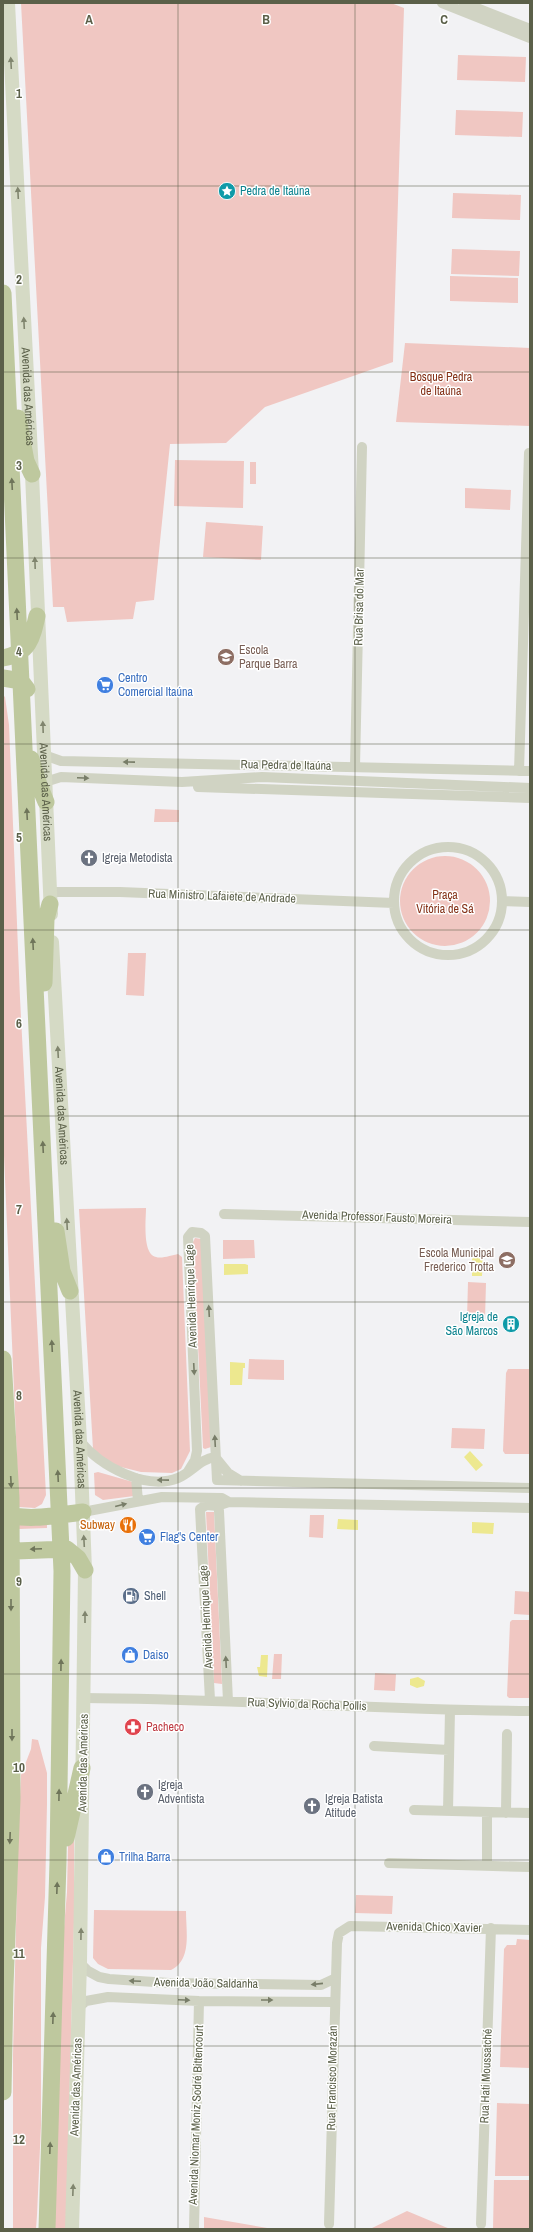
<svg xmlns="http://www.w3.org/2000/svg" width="533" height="2232" font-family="'Archivo Narrow',sans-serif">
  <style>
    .green { fill: #f0c7c2 }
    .water { fill: #ede88f }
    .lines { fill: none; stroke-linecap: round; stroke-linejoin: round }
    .minor { stroke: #d0d3c3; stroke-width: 10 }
    .secondary { stroke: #d5dac5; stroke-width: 14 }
    .trunk { stroke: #bec89e; stroke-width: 17 }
    .oneway { fill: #80856e }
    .oneway2 { fill: #6f755a }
    .oneway3 { fill: #787d68 }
    .grid { fill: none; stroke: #5b6049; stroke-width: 1; stroke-opacity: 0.55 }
    .labels { text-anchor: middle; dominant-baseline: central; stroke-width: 3; stroke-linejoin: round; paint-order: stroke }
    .culture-label { font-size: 12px; fill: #0d838f; stroke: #fff; text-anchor: start }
    .park-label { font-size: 12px; fill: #843117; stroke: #fff }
    .street-label { font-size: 12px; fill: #5b6049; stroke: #fff }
    .education-label { font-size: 12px; fill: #785e54; stroke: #fff; text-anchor: start }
    .shop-label { font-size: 12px; fill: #366cbe; stroke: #fff; text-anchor: start }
    .worship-label { font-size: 12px; fill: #5b616d; stroke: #fff; text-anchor: start }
    .food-label { font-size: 12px; fill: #c56008; stroke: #fff; text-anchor: end }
    .service-label { font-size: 12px; fill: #4e5e75; stroke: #fff; text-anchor: start }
    .health-label { font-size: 12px; fill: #be3a42; stroke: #fff; text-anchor: start }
    .grid-label { font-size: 13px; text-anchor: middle; font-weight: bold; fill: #5b6049; stroke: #fff; stroke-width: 3; stroke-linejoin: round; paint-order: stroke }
  </style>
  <rect width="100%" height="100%" fill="#f2f2f4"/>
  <path class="green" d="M 21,3 L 391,3 L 404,8 L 393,362 L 265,407 L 226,443 L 170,444 L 154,600 L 136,602 L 133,619 L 67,622 L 64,607 L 53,607 Z
    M 458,55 L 526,57 L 525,82 L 457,80 Z
    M 456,110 L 523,112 L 522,137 L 455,135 Z
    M 453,193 L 521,195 L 520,220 L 452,218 Z
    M 452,249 L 520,251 L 519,276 L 451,274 Z
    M 450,276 L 518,278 L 518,303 L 450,301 Z
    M 405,343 L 530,348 L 530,426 L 396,422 Z
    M 175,460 L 244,461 L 243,508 L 174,506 Z
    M 250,462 L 256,462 L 256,484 L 250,484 Z
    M 465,488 L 511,490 L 510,510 L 465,508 Z
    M 206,522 L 263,526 L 261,560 L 203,557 Z
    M 3,695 L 5,697 L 9,725 L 20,998 L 46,1495 L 42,1504 L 35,1508 L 19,1507 L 3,1132 Z
    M 155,809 L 179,810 L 179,822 L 154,822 Z
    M400 901a45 45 0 1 1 90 0a45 45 0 1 1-90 0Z
    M 128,953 L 146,953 L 144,996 L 126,995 Z
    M 146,1208 C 146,1220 142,1254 156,1257 C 162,1259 172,1255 178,1254 L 182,1257 L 190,1451 L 181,1469 L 172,1473 L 141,1472 L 113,1465 L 93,1449 L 79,1209 Z
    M 195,1238 L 201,1239 L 211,1447 L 205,1449 L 203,1448 L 193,1242 Z
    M 223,1240 L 254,1240 L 255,1258 L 223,1259 Z
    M 468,1282 L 486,1283 L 485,1319 L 467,1318 Z
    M 249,1359 L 284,1360 L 284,1380 L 248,1379 Z
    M 508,1369 L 530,1369 L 530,1454 L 505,1454 L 503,1451 L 506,1373 Z
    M 452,1428 L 485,1429 L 484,1449 L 451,1448 Z
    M 98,1472 L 133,1482 L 134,1496 L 103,1500 L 95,1495 L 94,1473 Z
    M 206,1512 L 214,1512 L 222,1684 L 214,1683 Z
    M 310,1515 L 324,1515 L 323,1538 L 309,1537 Z
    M 47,1523 L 47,1528 L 19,1529 L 19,1524 Z
    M 515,1591 L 530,1592 L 530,1615 L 514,1614 Z
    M 512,1620 L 530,1620 L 530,1698 L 509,1698 L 507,1696 L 510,1622 Z
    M 274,1654 L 282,1654 L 281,1679 L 272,1679 Z
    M 375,1673 L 396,1674 L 395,1691 L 374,1690 Z
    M 32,1739 L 38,1740 L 47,1773 L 47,1804 L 45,1897 L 41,1948 L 41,2125 L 37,2215 L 36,2229 L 13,2229 L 13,2055 L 18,1841 L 21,1775 L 31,1749 Z
    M 74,1837 L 74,1923 L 66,2229 L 53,2229 L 60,1975 L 67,1892 L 68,1845 Z
    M 356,1895 L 393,1896 L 392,1914 L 355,1913 Z
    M 94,1910 L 186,1911 C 186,1932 192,1960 171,1970 L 108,1969 L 98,1964 L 93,1958 Z
    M 517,1939 L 530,1940 L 530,2068 L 500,2067 L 504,1949 L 507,1945 L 516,1945 Z
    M 497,2103 L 530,2104 L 530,2176 L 495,2176 Z
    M 494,2180 L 530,2180 L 530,2229 L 493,2229 Z
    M 407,2211 L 450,2229 L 370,2229 Z
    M 204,2217 L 273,2229 L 204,2229 Z"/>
  <path class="water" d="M 472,1256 L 483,1256 L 482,1276 L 472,1276 Z
    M 224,1264 L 245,1264 L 248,1265 L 248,1274 L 224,1275 Z
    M 230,1362 L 245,1363 L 245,1368 L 243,1368 L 242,1385 L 230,1385 Z
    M 470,1451 L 483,1465 L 476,1471 L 464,1457 Z
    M 338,1519 L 358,1520 L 358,1530 L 337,1529 Z
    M 472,1522 L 494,1523 L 493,1534 L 472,1533 Z
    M 261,1655 L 268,1655 L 267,1677 L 259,1676 L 257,1667 L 260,1667 Z
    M 418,1677 L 425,1681 L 424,1686 L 417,1688 L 410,1685 L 410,1679 Z"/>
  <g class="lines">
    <path class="minor" d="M 442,3 L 530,38
      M 464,3 L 530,29
      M 44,755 L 61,761 L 530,771
      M 355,767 L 362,447
      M 519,771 L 529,453
      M 45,782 L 61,777 L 182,782 L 262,777 L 530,788
      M 198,787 L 530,798
      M394 901a54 54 0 1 1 108 0a54 54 0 1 1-108 0Z
      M 50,892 L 120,892 L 394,903
      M 502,901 L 530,902
      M 224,1214 L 530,1222
      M 80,1441 C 100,1466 146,1491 178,1478 C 192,1472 200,1459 215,1457 L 228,1473 L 241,1481
      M 187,1473 L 195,1460 L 197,1451 L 188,1237 L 192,1232 L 201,1233 L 205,1236 L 217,1480 L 530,1488
      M 136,1478 L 138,1501
      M 229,1502 L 530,1508
      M 83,1512 L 162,1497 L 222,1498 L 229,1502 L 223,1504
      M 84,1698 C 233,1699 381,1710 530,1711
      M 210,1700 L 200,1509 L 206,1505 L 218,1506 L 219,1511 L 228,1701
      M 374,1746 L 449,1750
      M 414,1810 L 530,1813
      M 448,1811 L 450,1710
      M 506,1813 L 507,1734
      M 389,1863 L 530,1867
      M 487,1865 L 487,1813
      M 80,1963 L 88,1971 L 99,1977 L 109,1979 L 169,1983 L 321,1985 L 336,1978
      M 78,2008 L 86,2001 L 108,1997 L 199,2001 L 335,2002
      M 329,2224 L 337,1943 L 339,1933 L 350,1926 L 530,1930
      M 481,2224 L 491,1928
      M 194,2229 L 199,2001"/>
    <g class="secondary">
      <path id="s1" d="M 8,3 L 32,474 L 51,914"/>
      <path id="s2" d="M 52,942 L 80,1441 L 85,1570 L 80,1963 L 72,2229"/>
    </g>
    <path class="trunk" d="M 3,293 L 62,1571 L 58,1862 L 47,2229
      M 18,418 L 26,461 L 32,474
      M 3,658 C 29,653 32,639 37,616
      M 3,678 L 21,681 L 27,689
      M 31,759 L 39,785 L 46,802
      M 44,983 L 46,919 L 50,904
      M 56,1231 L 62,1271 L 70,1291
      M 3,1359 L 11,1498 L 12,1799 L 5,1986 L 3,2092
      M 3,1513 C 26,1522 58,1515 83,1512
      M 3,1554 L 16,1551 L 67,1549 L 78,1558 L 85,1570
      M 66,1838 L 82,1768"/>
  </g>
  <defs><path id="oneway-solid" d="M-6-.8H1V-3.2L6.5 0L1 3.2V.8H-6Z"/></defs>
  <g class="oneway">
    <use href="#oneway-solid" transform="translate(11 63) rotate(-93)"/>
    <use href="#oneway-solid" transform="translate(18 193) rotate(-93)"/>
    <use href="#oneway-solid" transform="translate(24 323) rotate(-93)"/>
    <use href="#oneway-solid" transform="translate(35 563) rotate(-92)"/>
    <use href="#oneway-solid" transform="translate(43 727) rotate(-92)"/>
    <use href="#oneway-solid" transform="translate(58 1052) rotate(-93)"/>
    <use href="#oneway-solid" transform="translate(67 1224) rotate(-93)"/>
    <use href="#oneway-solid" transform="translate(84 1541) rotate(-93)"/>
    <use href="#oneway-solid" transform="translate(85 1617) rotate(-90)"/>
    <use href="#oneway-solid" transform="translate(81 1934) rotate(-89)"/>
    <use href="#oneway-solid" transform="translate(73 2190) rotate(-88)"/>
  </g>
  <g class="oneway2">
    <use href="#oneway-solid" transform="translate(12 484) rotate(-93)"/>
    <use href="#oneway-solid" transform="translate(17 614) rotate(-93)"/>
    <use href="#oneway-solid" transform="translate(27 814) rotate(-93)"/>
    <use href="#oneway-solid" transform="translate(33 944) rotate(-93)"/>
    <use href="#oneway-solid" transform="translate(43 1147) rotate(-93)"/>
    <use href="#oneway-solid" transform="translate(52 1346) rotate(-93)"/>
    <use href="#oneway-solid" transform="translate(58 1476) rotate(-93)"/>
    <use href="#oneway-solid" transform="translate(11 1482) rotate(87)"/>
    <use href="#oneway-solid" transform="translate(36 1549) rotate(178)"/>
    <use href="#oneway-solid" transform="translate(11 1605) rotate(90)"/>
    <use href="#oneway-solid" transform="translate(61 1665) rotate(-89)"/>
    <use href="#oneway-solid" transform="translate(12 1735) rotate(90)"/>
    <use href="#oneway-solid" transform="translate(59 1795) rotate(-89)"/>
    <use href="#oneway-solid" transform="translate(10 1838) rotate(92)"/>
    <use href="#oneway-solid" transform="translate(57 1888) rotate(-88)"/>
    <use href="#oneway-solid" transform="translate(53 2018) rotate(-88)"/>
    <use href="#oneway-solid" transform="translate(50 2148) rotate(-88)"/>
  </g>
  <g class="oneway3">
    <use href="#oneway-solid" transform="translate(129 762) rotate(-179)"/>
    <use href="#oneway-solid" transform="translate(83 778) rotate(2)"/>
    <use href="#oneway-solid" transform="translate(209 1311) rotate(-93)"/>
    <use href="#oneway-solid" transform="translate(194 1369) rotate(87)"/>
    <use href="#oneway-solid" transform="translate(215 1441) rotate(-93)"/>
    <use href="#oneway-solid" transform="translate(163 1480) rotate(-179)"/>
    <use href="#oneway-solid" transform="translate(121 1505) rotate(-14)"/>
    <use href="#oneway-solid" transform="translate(226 1662) rotate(-93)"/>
    <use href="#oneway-solid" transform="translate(135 1981) rotate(-177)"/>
    <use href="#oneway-solid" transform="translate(317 1984) rotate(174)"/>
    <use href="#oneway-solid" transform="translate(184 2000) rotate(3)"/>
    <use href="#oneway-solid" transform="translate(267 2000)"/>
  </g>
  <path class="grid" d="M 178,3 L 178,2229M 355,3 L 355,2229M 3,186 L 530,186M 3,372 L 530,372M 3,558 L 530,558M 3,744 L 530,744M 3,930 L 530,930M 3,1116 L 530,1116M 3,1302 L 530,1302M 3,1488 L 530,1488M 3,1674 L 530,1674M 3,1860 L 530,1860M 3,2046 L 530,2046"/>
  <defs>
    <symbol id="sight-disc" viewBox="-11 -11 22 22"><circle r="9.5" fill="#0f9aa8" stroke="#fff"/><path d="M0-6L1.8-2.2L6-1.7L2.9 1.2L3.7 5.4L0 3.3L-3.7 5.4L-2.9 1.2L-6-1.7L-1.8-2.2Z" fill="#fff"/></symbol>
    <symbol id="school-disc" viewBox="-11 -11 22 22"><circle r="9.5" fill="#8d6e63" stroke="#fff"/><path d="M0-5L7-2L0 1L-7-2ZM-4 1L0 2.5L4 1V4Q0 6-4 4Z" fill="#fff"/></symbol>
    <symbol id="supermarket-disc" viewBox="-11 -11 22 22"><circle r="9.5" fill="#3f7fe0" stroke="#fff"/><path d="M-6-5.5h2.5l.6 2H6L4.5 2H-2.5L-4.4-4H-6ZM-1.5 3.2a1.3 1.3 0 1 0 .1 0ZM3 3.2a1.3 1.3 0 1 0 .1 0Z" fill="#fff"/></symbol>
    <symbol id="church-disc" viewBox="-11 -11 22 22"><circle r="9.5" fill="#6b7280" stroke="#fff"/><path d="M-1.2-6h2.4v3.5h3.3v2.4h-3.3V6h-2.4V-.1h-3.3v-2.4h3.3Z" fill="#fff"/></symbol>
    <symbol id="building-disc" viewBox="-11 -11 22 22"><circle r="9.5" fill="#0f9aa8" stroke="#fff"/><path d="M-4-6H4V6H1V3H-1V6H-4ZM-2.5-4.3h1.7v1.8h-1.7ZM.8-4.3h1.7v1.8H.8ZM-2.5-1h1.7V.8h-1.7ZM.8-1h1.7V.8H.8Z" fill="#fff"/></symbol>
    <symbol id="restaurant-disc" viewBox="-11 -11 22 22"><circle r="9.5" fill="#e8710a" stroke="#fff"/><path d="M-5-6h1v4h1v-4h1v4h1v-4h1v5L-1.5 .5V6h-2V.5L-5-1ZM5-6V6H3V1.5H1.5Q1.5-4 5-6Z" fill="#fff"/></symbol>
    <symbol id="fuel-disc" viewBox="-11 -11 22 22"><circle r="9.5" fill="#5c6f8a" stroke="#fff"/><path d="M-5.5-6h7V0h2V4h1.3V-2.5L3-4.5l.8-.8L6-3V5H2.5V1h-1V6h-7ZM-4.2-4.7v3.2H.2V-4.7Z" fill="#fff"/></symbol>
    <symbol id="shop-disc" viewBox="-11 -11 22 22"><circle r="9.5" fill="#3f7fe0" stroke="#fff"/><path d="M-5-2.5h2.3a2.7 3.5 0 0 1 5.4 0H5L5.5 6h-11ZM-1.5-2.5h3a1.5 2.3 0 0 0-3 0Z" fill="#fff"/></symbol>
    <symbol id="pharmacy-disc" viewBox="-11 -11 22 22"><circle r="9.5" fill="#e0444e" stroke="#fff"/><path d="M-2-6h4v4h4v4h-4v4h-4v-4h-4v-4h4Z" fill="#fff"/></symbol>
  </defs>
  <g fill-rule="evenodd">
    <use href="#sight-disc" x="217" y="181" width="20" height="20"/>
    <use href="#school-disc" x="216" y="647" width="20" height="20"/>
    <use href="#supermarket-disc" x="95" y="675" width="20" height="20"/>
    <use href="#church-disc" x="79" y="848" width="20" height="20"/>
    <use href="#school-disc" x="497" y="1250" width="20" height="20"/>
    <use href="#building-disc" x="501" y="1314" width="20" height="20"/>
    <use href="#restaurant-disc" x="118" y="1515" width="20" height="20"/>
    <use href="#supermarket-disc" x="137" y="1527" width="20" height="20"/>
    <use href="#fuel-disc" x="121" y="1586" width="20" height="20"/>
    <use href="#shop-disc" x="120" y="1645" width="20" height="20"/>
    <use href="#pharmacy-disc" x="123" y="1717" width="20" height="20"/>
    <use href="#church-disc" x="135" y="1782" width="20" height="20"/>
    <use href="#church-disc" x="302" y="1796" width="20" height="20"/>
    <use href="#shop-disc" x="96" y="1847" width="20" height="20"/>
  </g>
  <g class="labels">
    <g class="culture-label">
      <text x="240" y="191">Pedra de Itaúna</text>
      <text x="498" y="1317" text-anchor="end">Igreja de<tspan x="498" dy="14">São Marcos</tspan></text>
    </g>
    <g class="park-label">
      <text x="441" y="377">Bosque Pedra<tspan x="441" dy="14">de Itaúna</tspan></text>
      <text x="445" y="895">Praça<tspan x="445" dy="14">Vitória de Sá</tspan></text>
    </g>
    <g class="street-label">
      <text stroke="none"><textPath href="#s1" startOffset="394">Avenida das Américas</textPath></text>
      <text transform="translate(359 607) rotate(-89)">Rua Brisa do Mar</text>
      <text transform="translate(286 765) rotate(1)">Rua Pedra de Itaúna</text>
      <text stroke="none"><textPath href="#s1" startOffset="790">Avenida das Américas</textPath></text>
      <text transform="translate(222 896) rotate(2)">Rua Ministro Lafaiete de Andrade</text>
      <text stroke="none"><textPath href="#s2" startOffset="174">Avenida das Américas</textPath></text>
      <text transform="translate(377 1217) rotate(2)">Avenida Professor Fausto Moreira</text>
      <text transform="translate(191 1296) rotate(-92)">Avenida Henrique Lage</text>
      <text stroke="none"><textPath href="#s2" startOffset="498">Avenida das Américas</textPath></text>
      <text transform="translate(206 1617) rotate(-93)">Avenida Henrique Lage</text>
      <text transform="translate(307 1704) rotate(2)">Rua Sylvio da Rocha Pollis</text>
      <text transform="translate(83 1763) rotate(-89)">Avenida das Américas</text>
      <text transform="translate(434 1927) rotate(1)">Avenida Chico Xavier</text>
      <text transform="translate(206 1983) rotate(1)">Avenida João Saldanha</text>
      <text transform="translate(486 2076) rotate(-88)">Rua Hati Moussatché</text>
      <text transform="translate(332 2078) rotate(-89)">Rua Francisco Morazán</text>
      <text transform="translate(76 2087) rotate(-88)">Avenida das Américas</text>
      <text transform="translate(196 2115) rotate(-88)">Avenida Niomar Moniz Sodré Bittencourt</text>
    </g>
    <g class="education-label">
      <text x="239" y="650">Escola<tspan x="239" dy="14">Parque Barra</tspan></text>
      <text x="494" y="1253" text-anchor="end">Escola Municipal<tspan x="494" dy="14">Frederico Trotta</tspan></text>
    </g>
    <g class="shop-label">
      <text x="118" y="678">Centro<tspan x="118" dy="14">Comercial Itaúna</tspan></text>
      <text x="160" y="1537">Flag's Center</text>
      <text x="143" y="1655">Daiso</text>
      <text x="119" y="1857">Trilha Barra</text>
    </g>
    <g class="worship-label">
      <text x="102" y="858">Igreja Metodista</text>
      <text x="158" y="1785">Igreja<tspan x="158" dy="14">Adventista</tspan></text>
      <text x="325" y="1799">Igreja Batista<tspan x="325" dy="14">Atitude</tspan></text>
    </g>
    <g class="food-label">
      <text x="115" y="1525">Subway</text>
    </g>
    <g class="service-label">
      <text x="144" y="1596">Shell</text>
    </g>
    <g class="health-label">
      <text x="146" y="1727">Pacheco</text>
    </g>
  </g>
  <g class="grid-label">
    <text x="89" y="24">A</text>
    <text x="266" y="24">B</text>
    <text x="444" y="24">C</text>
    <text x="19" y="98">1</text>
    <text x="19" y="284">2</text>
    <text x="19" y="470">3</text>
    <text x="19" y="656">4</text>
    <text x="19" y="842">5</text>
    <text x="19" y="1028">6</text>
    <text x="19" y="1214">7</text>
    <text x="19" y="1400">8</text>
    <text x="19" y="1586">9</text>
    <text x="19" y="1772">10</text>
    <text x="19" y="1958">11</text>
    <text x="19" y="2144">12</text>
  </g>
  <rect width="533" height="2232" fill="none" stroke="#5b6049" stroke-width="8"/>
</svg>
